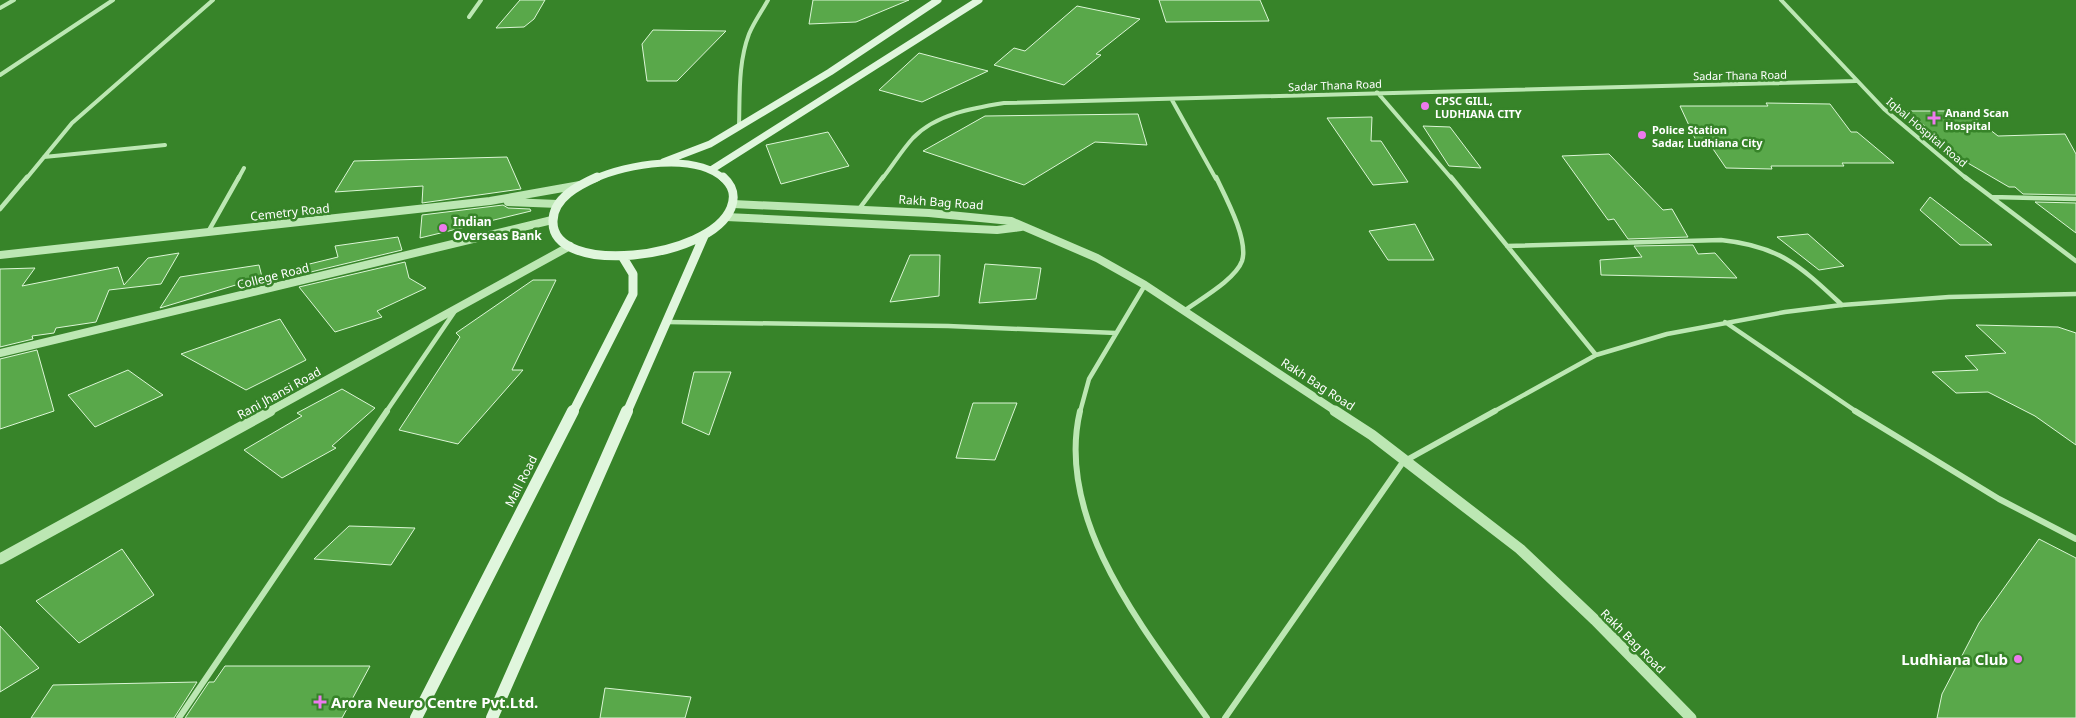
<svg xmlns="http://www.w3.org/2000/svg" width="2076" height="718" font-family="'Noto Sans',sans-serif">
  <style>
    .building { fill: #59a84a; stroke: #dcf6d6 }
    .lines { fill: none; stroke-linecap: round; stroke-linejoin: round }
    .minor-far2 { stroke: #bce7b3; stroke-width: 4 }
    .minor-far1 { stroke: #bce7b3; stroke-width: 4.5 }
    .minor { stroke: #bce7b3; stroke-width: 6 }
    .tertiary-far1 { stroke: #bce7b3; stroke-width: 8 }
    .tertiary { stroke: #bce7b3; stroke-width: 11 }
    .secondary-far2 { stroke: #e0f6dd; stroke-width: 7 }
    .secondary-far1 { stroke: #e0f6dd; stroke-width: 9 }
    .secondary { stroke: #e0f6dd; stroke-width: 12 }
    .poi-dot { fill: #ed7aed; stroke: #378429; stroke-width: 2 }
    .labels { text-anchor: middle; dominant-baseline: central; stroke-width: 5; stroke-linejoin: round; paint-order: stroke }
    .far-street-label { font-size: 11px; fill: #fff; stroke: #378429 }
    .far-poi-label { font-size: 11px; font-weight: bold; fill: #fff; stroke: #378429; text-anchor: start }
    .street-label { font-size: 12px; fill: #fff; stroke: #378429 }
    .poi-label { font-size: 12px; font-weight: bold; fill: #fff; stroke: #378429; text-anchor: start }
    .near-poi-label { font-size: 15px; font-weight: bold; fill: #fff; stroke: #378429; text-anchor: end }
  </style>
  <rect width="100%" height="100%" fill="#378429"/>
  <path class="building" d="M 520,0 L 545,0 L 534,19 L 524,27 L 496,28 Z
    M 813,0 L 909,0 L 856,22 L 809,24 Z
    M 1159,0 L 1260,0 L 1269,21 L 1166,22 Z
    M 1077,6 L 1140,19 L 1096,54 L 1101,55 L 1064,85 L 994,65 L 1014,48 L 1025,51 Z
    M 653,30 L 726,31 L 677,81 L 647,81 L 642,44 Z
    M 919,53 L 988,71 L 922,102 L 879,90 Z
    M 1766,103 L 1830,104 L 1851,132 L 1857,132 L 1894,163 L 1842,163 L 1844,166 L 1771,166 L 1772,169 L 1726,168 L 1711,146 L 1699,147 L 1680,106 L 1768,106 Z
    M 1907,111 L 1966,111 L 1998,136 L 2065,134 L 2076,154 L 2076,195 L 2023,194 L 2015,187 L 2009,187 L 1942,148 L 1916,126 L 1925,126 Z
    M 1138,114 L 1147,145 L 1095,142 L 1024,185 L 923,151 L 985,116 Z
    M 1372,117 L 1371,141 L 1381,141 L 1408,182 L 1373,185 L 1327,118 Z
    M 1423,126 L 1450,127 L 1481,168 L 1449,166 Z
    M 828,132 L 849,166 L 781,184 L 766,145 Z
    M 1609,154 L 1663,210 L 1672,209 L 1688,237 L 1628,239 L 1614,219 L 1608,220 L 1562,156 Z
    M 507,157 L 521,189 L 422,203 L 423,186 L 335,192 L 354,161 Z
    M 1930,197 L 1992,245 L 1960,245 L 1920,210 Z
    M 2035,202 L 2076,203 L 2076,233 Z
    M 503,205 L 508,208 L 530,209 L 531,211 L 420,238 L 422,215 Z
    M 1415,224 L 1434,260 L 1388,260 L 1369,231 Z
    M 1808,234 L 1844,266 L 1819,270 L 1777,237 Z
    M 398,237 L 402,250 L 290,277 L 285,270 L 338,257 L 335,246 Z
    M 1693,245 L 1698,254 L 1715,253 L 1737,278 L 1601,275 L 1600,260 L 1642,257 L 1634,246 Z
    M 179,253 L 161,284 L 109,290 L 96,322 L 56,328 L 54,333 L 32,336 L 33,339 L 0,347 L 0,269 L 35,268 L 22,286 L 118,267 L 124,285 L 148,258 Z
    M 910,255 L 940,255 L 939,296 L 890,302 Z
    M 405,262 L 409,278 L 426,288 L 377,311 L 382,317 L 335,332 L 299,287 Z
    M 985,264 L 1041,268 L 1036,299 L 979,303 Z
    M 259,265 L 262,277 L 160,308 L 180,277 Z
    M 533,280 L 556,280 L 512,370 L 523,370 L 458,444 L 399,430 L 460,337 L 456,333 Z
    M 280,319 L 306,360 L 246,390 L 181,354 Z
    M 1976,325 L 2058,327 L 2076,333 L 2076,445 L 2035,416 L 1988,392 L 1956,393 L 1932,372 L 1978,370 L 1965,356 L 2006,353 Z
    M 37,350 L 54,411 L 0,429 L 0,359 Z
    M 128,370 L 163,395 L 95,427 L 68,395 Z
    M 694,372 L 731,372 L 709,435 L 682,423 Z
    M 342,389 L 375,408 L 332,446 L 336,448 L 282,478 L 244,450 L 302,416 L 297,413 Z
    M 973,403 L 1017,403 L 995,460 L 956,458 Z
    M 349,526 L 415,528 L 391,565 L 314,559 Z
    M 2039,539 L 2076,558 L 2076,718 L 1937,718 L 1942,694 L 1979,623 Z
    M 122,549 L 154,595 L 79,643 L 36,601 Z
    M 0,626 L 39,668 L 0,692 Z
    M 225,666 L 370,666 L 342,718 L 185,718 L 209,682 L 214,682 Z
    M 197,682 L 174,718 L 31,718 L 53,685 Z
    M 605,688 L 691,697 L 685,718 L 600,718 Z"/>
  <g class="lines">
    <path class="minor-far2" d="M 1781,0 L 1884,109 L 1967,179
      M 0,8 L 14,0
      M 469,17 L 481,0
      M 0,75 L 113,0
      M 1377,92 L 1452,179
      M 1172,100 L 1216,179
      M 739,126 C 740,95 738,63 749,34 C 754,22 762,11 768,0
      M 44,157 L 165,145
      M 26,179 L 72,123 L 213,0
      M 238,179 L 244,168
      M 882,179 C 893,165 902,150 913,138 C 936,114 973,108 1004,103 L 1856,81"/>
    <path class="minor-far1" d="M 1451,177 L 1596,355
      M 1965,177 L 2076,261
      M 1991,197 L 2076,199
      M 0,209 L 27,177
      M 859,209 L 883,177
      M 208,232 L 239,177
      M 1507,246 L 1721,240 C 1780,246 1800,266 1842,305
      M 1184,311 C 1200,299 1235,280 1242,261 C 1249,240 1225,196 1216,177
      M 667,322 L 948,326 L 1116,333
      M 1725,322 L 1857,412
      M 386,412 L 455,311
      M 1080,412 L 1089,379 L 1145,285
      M 1493,412 L 1596,355 L 1667,334 L 1785,312 L 1842,305 L 1949,297 L 2076,294"/>
    <path class="minor" d="M 1080,411 C 1054,522 1147,633 1207,718
      M 1855,411 L 1999,499 L 2076,539
      M 179,718 L 387,411
      M 1225,718 L 1403,462 L 1495,411"/>
    <path class="tertiary-far1" d="M 508,202 L 558,204
      M 733,204 L 929,213 L 1011,221 L 1097,258 L 1145,285 L 1337,412
      M 726,217 L 997,230 L 1021,227
      M 0,255 L 490,201 L 580,185
      M 0,353 L 552,220
      M 268,412 L 570,246"/>
    <path class="tertiary" d="M 1335,411 L 1372,435 L 1520,549 L 1595,620 L 1691,718
      M 0,559 L 270,411"/>
    <path class="secondary-far2" d="M 663,162 L 710,144 L 830,72 L 938,0
      M 711,170 L 979,0
      M 594,179 C 627,164 695,152 724,179"/>
    <path class="secondary-far1" d="M 597,177 C 579,185 553,198 553,221 C 551,277 710,260 731,208 C 736,195 733,186 723,177
      M 573,412 L 633,294 L 633,274 L 622,256
      M 627,412 L 704,236"/>
    <path class="secondary" d="M 416,718 L 573,411
      M 492,718 L 627,411"/>
  </g>
  <g class="poi-dot">
    <circle cx="1425" cy="106" r="5"/>
    <path d="M1931.5 110.5h5v5h5v5h-5v5h-5v-5h-5v-5h5z"/>
    <circle cx="1642" cy="135" r="5"/>
    <circle cx="443" cy="228" r="5"/>
    <circle cx="2018" cy="659" r="5"/>
    <path d="M317.5 694.5h5v5h5v5h-5v5h-5v-5h-5v-5h5z"/>
  </g>
  <g class="labels">
    <g class="far-street-label">
      <text transform="translate(1740 75) rotate(-1)">Sadar Thana Road</text>
      <text transform="translate(1335 85) rotate(-2)">Sadar Thana Road</text>
      <text transform="translate(1927 132) rotate(40)">Iqbal Hospital Road</text>
    </g>
    <g class="far-poi-label">
      <text x="1435" y="100">CPSC GILL,<tspan x="1435" dy="13">LUDHIANA CITY</tspan></text>
      <text x="1945" y="112">Anand Scan<tspan x="1945" dy="13">Hospital</tspan></text>
      <text x="1652" y="129">Police Station<tspan x="1652" dy="13">Sadar, Ludhiana City</tspan></text>
    </g>
    <g class="street-label">
      <text transform="translate(941 202) rotate(4)">Rakh Bag Road</text>
      <text transform="translate(290 212) rotate(-6)">Cemetry Road</text>
      <text transform="translate(273 276) rotate(-14)">College Road</text>
      <text transform="translate(1318 384) rotate(33)">Rakh Bag Road</text>
      <text transform="translate(279 393) rotate(-29)">Rani Jhansi Road</text>
      <text transform="translate(521 481) rotate(-63)">Mall Road</text>
      <text transform="translate(1633 641) rotate(45)">Rakh Bag Road</text>
    </g>
    <g class="poi-label">
      <text x="453" y="221">Indian<tspan x="453" dy="14">Overseas Bank</tspan></text>
    </g>
    <g class="near-poi-label">
      <text x="2008" y="659">Ludhiana Club</text>
      <text x="331" y="702" text-anchor="start">Arora Neuro Centre Pvt.Ltd.</text>
    </g>
  </g>
</svg>
